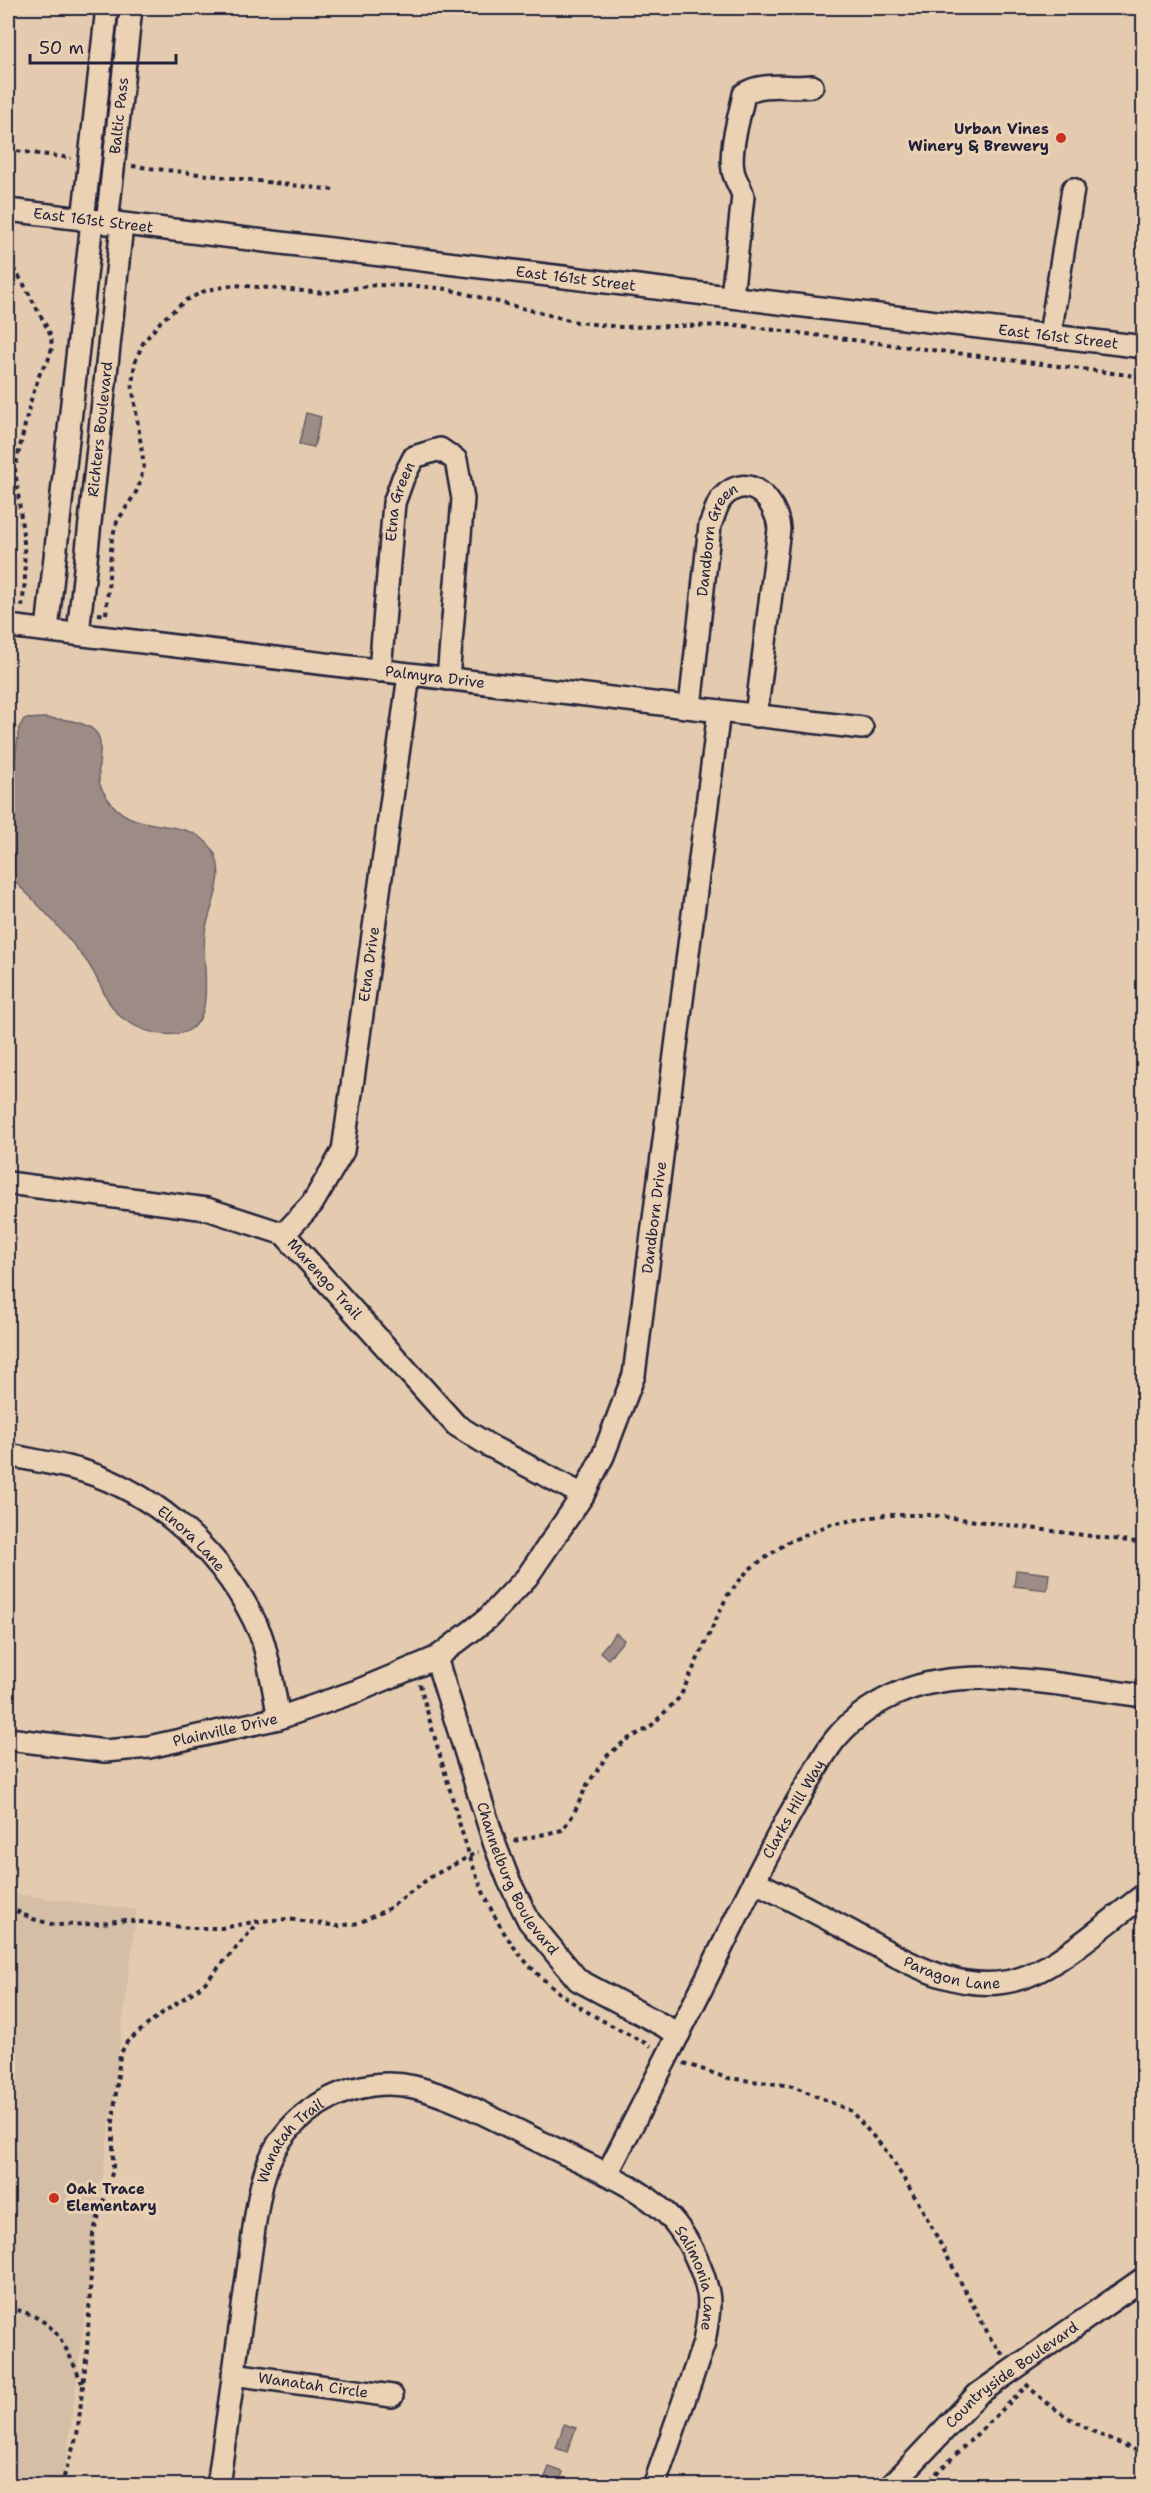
<svg xmlns="http://www.w3.org/2000/svg" width="1151" height="2493" font-family="'Shantell Sans',sans-serif">
  <style>
    .built { fill: #d5bea6 }
    .water { fill: #9c8c85; stroke: #6b6267; stroke-width: 1.5 }
    .lines { fill: none; stroke-linecap: round; stroke-linejoin: round }
    .minor-casing { stroke: #22223b; stroke-width: 26 }
    .path { stroke: #22223b; stroke-width: 4; stroke-dasharray: 4.5 4.5; stroke-linecap: butt }
    .minor { stroke: #ecd2b4; stroke-width: 21 }
    .poi-dot { fill: #c8321e; stroke: #ecd2b4; stroke-width: 2 }
    .labels { text-anchor: middle; dominant-baseline: central; stroke-width: 6; stroke-linejoin: round; paint-order: stroke }
    .street-label { font-size: 15px; fill: #22223b; stroke: #ecd2b4 }
    .poi-label { font-size: 15px; font-weight: bold; fill: #22223b; stroke: #ecd2b4; text-anchor: end }
  </style>
  <rect width="100%" height="100%" fill="#e4cbaf"/>
  <filter id="ink" filterUnits="userSpaceOnUse"><feTurbulence type="fractalNoise" baseFrequency=".0167" numOctaves="2"/><feDisplacementMap in="SourceGraphic" scale="12" xChannelSelector="R" yChannelSelector="G"/><feConvolveMatrix kernelMatrix="1 2 1 2 8 2 1 2 1" color-interpolation-filters="sRGB"/></filter>
  <g filter="url(#ink)">
    <path class="built" d="M 8,1893 L 137,1910 L 63,2485 L 8,2485 Z"/>
    <path class="water" d="M 306,413 L 321,417 L 314,447 L 299,444 Z
      M 44,718 C 55,719 66,719 76,722 C 116,732 93,757 100,785 C 102,790 108,799 112,804 C 137,836 190,815 212,849 C 229,876 209,906 205,933 C 200,965 221,1029 176,1034 C 158,1036 140,1030 125,1020 C 107,1008 100,980 88,963 C 64,932 38,902 8,876 L 8,784 L 15,760 L 19,728 L 24,719 Z
      M 1016,1570 L 1049,1574 L 1047,1590 L 1014,1586 Z
      M 616,1633 L 624,1640 L 608,1659 L 600,1652 Z
      M 564,2424 L 576,2428 L 567,2452 L 556,2448 Z
      M 549,2467 L 563,2472 L 559,2485 L 542,2485 Z"/>
    <g class="lines">
      <defs>
        <g id="minor">
          <path id="s1" d="M 8,210 L 1144,347"/>
          <path d="M 83,220 L 107,8"/>
          <path id="s2" d="M 107,223 L 131,8"/>
          <path d="M 732,297 L 743,196 C 741,187 734,179 733,170 C 729,149 740,115 744,94 C 763,81 790,89 812,86"/>
          <path d="M 1050,335 L 1073,189"/>
          <path id="s3" d="M 8,626 L 862,728"/>
          <path d="M 47,630 L 92,221"/>
          <path id="s4" d="M 78,634 L 122,225"/>
          <path id="s5" d="M 380,671 L 394,503 L 403,478 L 414,457 L 440,449 L 456,460 L 463,499 L 448,679"/>
          <path id="s6" d="M 690,707 L 710,525 C 714,517 716,505 722,498 C 748,469 777,501 779,529 L 756,716"/>
          <path id="s7" d="M 8,1183 L 207,1209 L 284,1234 L 456,1425 L 490,1446 L 583,1495"/>
          <path id="s8" d="M 284,1234 L 312,1204 L 343,1151 L 409,675"/>
          <path id="s9" d="M 8,1455 C 32,1460 59,1464 83,1471 C 161,1495 228,1559 260,1633 C 269,1656 274,1693 279,1718"/>
          <path id="s10" d="M 436,1658 L 495,1845 L 509,1881 L 529,1921 L 578,1980 L 679,2034"/>
          <path id="s11" d="M 8,1739 L 105,1751 L 149,1747 L 279,1718 L 357,1691 L 436,1658 L 487,1619 L 527,1577 L 583,1495 L 603,1456 L 634,1375 L 719,711"/>
          <path id="s12" d="M 754,1881 C 786,1897 817,1913 848,1930 C 902,1959 964,2001 1027,1976 C 1064,1962 1111,1919 1144,1895"/>
          <path id="s13" d="M 607,2174 C 652,2087 697,1999 740,1910 C 762,1865 785,1821 811,1778 C 819,1764 827,1748 838,1736 C 854,1717 878,1701 901,1692 C 970,1663 1070,1687 1144,1696"/>
          <path id="s14" d="M 233,2374 L 392,2396"/>
          <path id="s15" d="M 218,2486 L 255,2221 C 259,2198 262,2176 272,2155 C 296,2105 360,2074 414,2087 C 459,2098 502,2124 543,2143 C 583,2163 647,2188 675,2223 C 690,2242 703,2269 708,2293 C 711,2309 706,2327 704,2343 L 654,2486"/>
          <path id="s16" d="M 891,2486 L 978,2394 L 1144,2278"/>
        </g>
      </defs>
      <use href="#minor" class="minor-casing"/>
      <path class="path" d="M 8,150 L 71,158
        M 132,166 L 334,190
        M 8,261 L 22,281 L 44,322 L 51,336 L 52,348 L 48,361 L 41,370 L 30,403 L 15,469 L 24,542 L 25,581 L 22,607 L 25,607
        M 98,614 L 106,615 L 112,538 L 117,522 L 138,489 L 144,466 L 132,384 L 135,362 L 143,343 L 161,321 L 186,300 L 207,290 L 235,285 L 325,293 L 375,285 L 417,286 L 447,289 L 577,322 L 620,327 L 736,325 L 1144,377
        M 420,1684 C 429,1720 440,1755 450,1790 C 469,1858 488,1930 543,1979 C 574,2008 613,2026 651,2046
        M 514,1841 L 562,1830 L 573,1815 L 587,1785 L 607,1756 L 626,1740 L 649,1728 L 680,1697 L 727,1596 L 748,1570 L 788,1542 L 831,1524 L 885,1515 L 930,1515 L 1144,1543
        M 8,1907 L 33,1919 L 55,1925 L 93,1924 L 125,1920 L 190,1928 L 222,1928 L 259,1921 L 288,1919 L 338,1926 L 359,1923 L 388,1909 L 432,1876 L 478,1852
        M 684,2063 L 727,2078 L 793,2086 L 851,2111 L 888,2153 L 921,2207 L 992,2341 L 1003,2355
        M 8,2308 C 56,2317 64,2343 82,2383
        M 1026,2384 C 1058,2417 1101,2437 1144,2453
        M 61,2486 L 77,2435 L 83,2386 L 87,2350 L 93,2234 L 113,2170 L 113,2121 L 120,2055 L 127,2042 L 158,2016 L 203,1985 L 259,1922
        M 923,2486 L 1028,2385"/>
      <use href="#minor" class="minor"/>
    </g>
  </g>
  <g class="poi-dot">
    <circle cx="1061" cy="138" r="6"/>
    <circle cx="54" cy="2198" r="6"/>
  </g>
  <g class="labels">
    <g class="street-label">
      <text stroke="none"><textPath href="#s2" startOffset="108">Baltic Pass</textPath></text>
      <text stroke="none"><textPath href="#s1" startOffset="86">East 161st Street</textPath></text>
      <text stroke="none"><textPath href="#s1" startOffset="572">East 161st Street</textPath></text>
      <text stroke="none"><textPath href="#s1" startOffset="1058">East 161st Street</textPath></text>
      <text stroke="none"><textPath href="#s4" startOffset="206">Richters Boulevard</textPath></text>
      <text stroke="none"><textPath href="#s5" startOffset="171">Etna Green</textPath></text>
      <text stroke="none"><textPath href="#s6" startOffset="171">Dandborn Green</textPath></text>
      <text stroke="none"><textPath href="#s3" startOffset="430">Palmyra Drive</textPath></text>
      <text stroke="none"><textPath href="#s8" startOffset="291">Etna Drive</textPath></text>
      <text stroke="none"><textPath href="#s11" startOffset="954">Dandborn Drive</textPath></text>
      <text stroke="none"><textPath href="#s7" startOffset="342">Marengo Trail</textPath></text>
      <text stroke="none"><textPath href="#s9" startOffset="206">Elnora Lane</textPath></text>
      <text stroke="none"><textPath href="#s11" startOffset="220">Plainville Drive</textPath></text>
      <text stroke="none"><textPath href="#s13" startOffset="410">Clarks Hill Way</textPath></text>
      <text stroke="none"><textPath href="#s10" startOffset="236">Channelburg Boulevard</textPath></text>
      <text stroke="none"><textPath href="#s12" startOffset="220">Paragon Lane</textPath></text>
      <text stroke="none"><textPath href="#s15" startOffset="358">Wanatah Trail</textPath></text>
      <text stroke="none"><textPath href="#s15" startOffset="862">Salimonia Lane</textPath></text>
      <text stroke="none"><textPath href="#s16" startOffset="165">Countryside Boulevard</textPath></text>
      <text stroke="none"><textPath href="#s14" startOffset="81">Wanatah Circle</textPath></text>
    </g>
    <g class="poi-label">
      <text x="1049" y="129">Urban Vines<tspan x="1049" dy="17">Winery &amp; Brewery</tspan></text>
      <text x="66" y="2189" text-anchor="start">Oak Trace<tspan x="66" dy="17">Elementary</tspan></text>
    </g>
  </g>
  <rect width="1151" height="2493" fill="none" stroke="#ecd2b4" stroke-width="30"/>
  <rect x="15" y="15" width="1121" height="2463" fill="none" stroke="#22223b" stroke-width="2" filter="url(#ink)"/>
  <path d="M30 54v9h146v-9" fill="none" stroke="#22223b" stroke-width="3"/>
  <text x="39" y="54" font-size="18" fill="#22223b" stroke="#ecd2b4" stroke-width="4.5" paint-order="stroke">50 m</text>
</svg>
